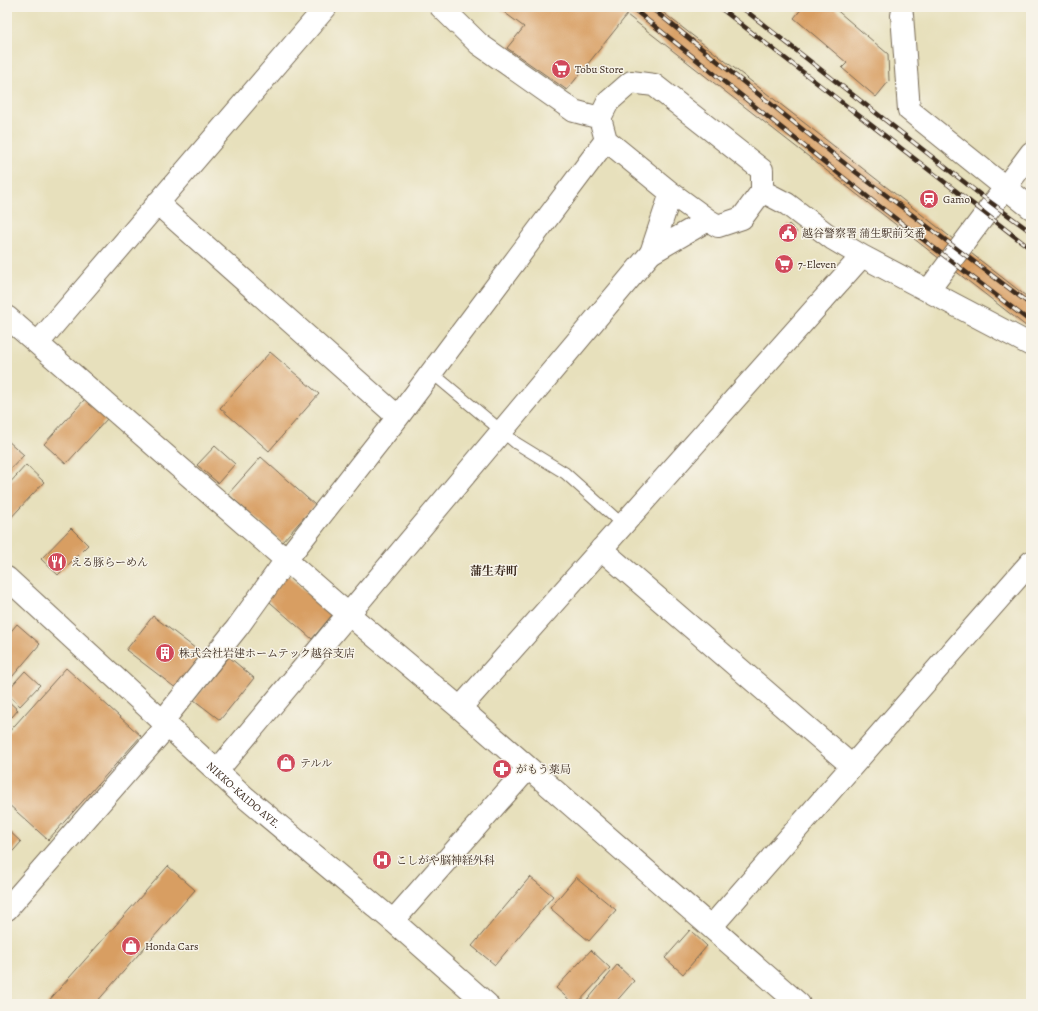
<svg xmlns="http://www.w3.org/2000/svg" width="1038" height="1011" font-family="Alegreya,'Noto Serif JP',serif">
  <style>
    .building { fill: #d89e62 }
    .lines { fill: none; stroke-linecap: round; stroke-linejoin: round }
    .service-casing { stroke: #776a55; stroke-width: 13 }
    .minor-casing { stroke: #776a55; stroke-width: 24 }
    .tertiary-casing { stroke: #776a55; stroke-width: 24 }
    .primary-casing { stroke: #776a55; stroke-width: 24 }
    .service { stroke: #fff; stroke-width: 11 }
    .minor { stroke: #fff; stroke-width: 22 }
    .tertiary { stroke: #fff; stroke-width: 22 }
    .primary { stroke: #fff; stroke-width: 22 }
    .rail-casing { stroke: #3b2a1e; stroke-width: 4.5 }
    .rail { stroke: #f7f3e8; stroke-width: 3; stroke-dasharray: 9; stroke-linecap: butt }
    .labels { text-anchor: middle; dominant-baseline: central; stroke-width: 3; stroke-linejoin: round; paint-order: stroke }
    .poi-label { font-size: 11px; fill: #3b2a1e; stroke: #f7f3e8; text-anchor: start }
    .street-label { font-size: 11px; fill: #3b2a1e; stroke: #f7f3e8 }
    .neighbourhood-label { font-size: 12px; font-weight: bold; fill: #3b2a1e; stroke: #f7f3e8 }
  </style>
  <rect width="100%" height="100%" fill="#f7f3e8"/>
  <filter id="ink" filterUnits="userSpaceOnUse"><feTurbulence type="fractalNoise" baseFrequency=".025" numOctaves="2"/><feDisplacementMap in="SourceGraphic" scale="8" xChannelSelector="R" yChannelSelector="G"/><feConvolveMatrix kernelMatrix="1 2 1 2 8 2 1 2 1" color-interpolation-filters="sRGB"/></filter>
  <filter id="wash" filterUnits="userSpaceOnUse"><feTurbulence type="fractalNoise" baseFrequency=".012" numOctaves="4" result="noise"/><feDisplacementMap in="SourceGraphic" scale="16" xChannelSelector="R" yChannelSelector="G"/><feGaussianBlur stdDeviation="0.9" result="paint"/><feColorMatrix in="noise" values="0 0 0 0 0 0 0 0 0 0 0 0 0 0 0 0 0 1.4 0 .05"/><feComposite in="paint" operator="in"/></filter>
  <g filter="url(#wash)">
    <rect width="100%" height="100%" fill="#e7e0bc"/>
    <g id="blocks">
      <path class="building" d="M 497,7 L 656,7 L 1031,300 L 1031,330 L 627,15 L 567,90 L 507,48 L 524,27 Z
        M 803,7 L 833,7 L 888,54 L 889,81 L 876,97 L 842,68 L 847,63 L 794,18 Z
        M 789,224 L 797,232 L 788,242 L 780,234 Z
        M 270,352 L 319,394 L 269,451 L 220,408 Z
        M 85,399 L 107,419 L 66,464 L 44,444 Z
        M 7,440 L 24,455 L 7,473 Z
        M 215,446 L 235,464 L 218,483 L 197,465 Z
        M 261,457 L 315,505 L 282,542 L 228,494 Z
        M 26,465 L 44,482 L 7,522 L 7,486 Z
        M 71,528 L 88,545 L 58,575 L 41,559 Z
        M 284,572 L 332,615 L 312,639 L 263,596 Z
        M 153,616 L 204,655 L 177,689 L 126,650 Z
        M 17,624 L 40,644 L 7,683 L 7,636 Z
        M 229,657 L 254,678 L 220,720 L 194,700 Z
        M 66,668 L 141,736 L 48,840 L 7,803 L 7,734 Z
        M 25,671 L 40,685 L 20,706 L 7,694 L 7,691 Z
        M 7,700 L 18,710 L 12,717 L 7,712 Z
        M 7,829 L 21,842 L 7,858 Z
        M 168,866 L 195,890 L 95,1004 L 46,1004 Z
        M 530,877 L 553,896 L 495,965 L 472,946 Z
        M 576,877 L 616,910 L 589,941 L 550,908 Z
        M 690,930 L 707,946 L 683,974 L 665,958 Z
        M 591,950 L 610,968 L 577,1004 L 574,1004 L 556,988 Z
        M 617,965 L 634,981 L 614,1004 L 584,1004 Z"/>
    </g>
  </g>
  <g filter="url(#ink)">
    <use href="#blocks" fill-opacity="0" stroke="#776a55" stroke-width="1"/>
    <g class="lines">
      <defs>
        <path id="service" d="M 431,372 L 516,443 L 565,473 L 623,525"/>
        <path id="minor" d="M 441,7 L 479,44 L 574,111 L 600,118
          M 902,15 L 909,110 L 1031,208
          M 631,82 L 654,85 L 762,170 L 762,191 L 742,218 L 718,226 L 708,220 L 651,253 L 671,193 L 606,140 L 600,118 L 608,102 Z
          M 762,191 L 787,204 L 833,239 L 862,256 L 1031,345
          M 671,193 L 708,220
          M 157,203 L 398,417
          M 928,291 L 1031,153
          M 7,317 L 334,602 L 460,708 L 799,1004
          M 38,343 L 326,7
          M 601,549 L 852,766
          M 460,708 L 862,256
          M 162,722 L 237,628 L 286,560 L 398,417 L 606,140
          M 7,909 L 167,726
          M 393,921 L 528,768
          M 711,927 L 1031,562"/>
        <path id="tertiary" d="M 217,771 L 651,253"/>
        <g id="primary">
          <path id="s1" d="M 7,578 L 246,798 L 393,921 L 487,1004"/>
        </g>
      </defs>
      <use href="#service" class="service-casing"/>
      <use href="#minor" class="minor-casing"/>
      <use href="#tertiary" class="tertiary-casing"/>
      <use href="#primary" class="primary-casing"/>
      <use href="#service" class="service"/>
      <use href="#minor" class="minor"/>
      <use href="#tertiary" class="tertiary"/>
      <use href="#primary" class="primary"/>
      <defs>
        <path id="rail" d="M 631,7 L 874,202 L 1031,322
          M 650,7 L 853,170 L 1031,305
          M 719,7 L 1031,249
          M 741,7 L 982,196 L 1031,232"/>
      </defs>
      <use href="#rail" class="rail-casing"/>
      <use href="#rail" class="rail"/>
    </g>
  </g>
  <defs>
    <symbol id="supermarket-disc" viewBox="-11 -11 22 22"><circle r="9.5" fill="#d1495b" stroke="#f7f3e8"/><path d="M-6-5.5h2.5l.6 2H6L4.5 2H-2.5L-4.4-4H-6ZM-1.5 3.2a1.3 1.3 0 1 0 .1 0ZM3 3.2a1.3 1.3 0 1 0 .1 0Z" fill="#fff"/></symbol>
    <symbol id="station-disc" viewBox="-11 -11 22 22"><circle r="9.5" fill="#d1495b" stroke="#f7f3e8"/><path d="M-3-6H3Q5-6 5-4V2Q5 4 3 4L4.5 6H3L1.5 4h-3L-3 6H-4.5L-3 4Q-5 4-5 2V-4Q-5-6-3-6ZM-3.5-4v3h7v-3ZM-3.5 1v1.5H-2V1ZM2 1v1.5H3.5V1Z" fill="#fff"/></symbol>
    <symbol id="civic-disc" viewBox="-11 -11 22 22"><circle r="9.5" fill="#d1495b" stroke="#f7f3e8"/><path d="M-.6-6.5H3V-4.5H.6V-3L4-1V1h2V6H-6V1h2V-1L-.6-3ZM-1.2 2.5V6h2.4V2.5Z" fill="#fff"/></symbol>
    <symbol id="restaurant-disc" viewBox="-11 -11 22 22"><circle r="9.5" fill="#d1495b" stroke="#f7f3e8"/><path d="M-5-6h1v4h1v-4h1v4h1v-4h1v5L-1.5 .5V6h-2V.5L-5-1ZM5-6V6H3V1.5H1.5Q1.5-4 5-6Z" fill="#fff"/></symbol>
    <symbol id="building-disc" viewBox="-11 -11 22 22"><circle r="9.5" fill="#d1495b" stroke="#f7f3e8"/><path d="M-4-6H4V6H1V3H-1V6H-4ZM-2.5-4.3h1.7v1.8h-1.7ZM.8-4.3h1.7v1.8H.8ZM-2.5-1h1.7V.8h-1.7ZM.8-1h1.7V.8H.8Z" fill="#fff"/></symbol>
    <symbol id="shop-disc" viewBox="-11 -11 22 22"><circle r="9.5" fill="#d1495b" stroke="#f7f3e8"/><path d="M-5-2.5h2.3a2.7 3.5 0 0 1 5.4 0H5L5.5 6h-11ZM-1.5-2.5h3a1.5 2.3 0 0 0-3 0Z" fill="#fff"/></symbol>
    <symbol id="pharmacy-disc" viewBox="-11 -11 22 22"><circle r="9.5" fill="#d1495b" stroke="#f7f3e8"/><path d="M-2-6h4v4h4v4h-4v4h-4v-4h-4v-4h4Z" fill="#fff"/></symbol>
    <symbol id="hospital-disc" viewBox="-11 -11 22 22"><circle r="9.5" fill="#d1495b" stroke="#f7f3e8"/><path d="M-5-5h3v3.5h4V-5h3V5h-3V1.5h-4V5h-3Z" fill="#fff"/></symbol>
  </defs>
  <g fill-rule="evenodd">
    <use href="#supermarket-disc" x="550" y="58" width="22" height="22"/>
    <use href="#station-disc" x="918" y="188" width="22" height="22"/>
    <use href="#civic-disc" x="777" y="222" width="22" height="22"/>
    <use href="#supermarket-disc" x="773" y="253" width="22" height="22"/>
    <use href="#restaurant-disc" x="46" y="551" width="22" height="22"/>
    <use href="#building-disc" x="154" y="642" width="22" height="22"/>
    <use href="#shop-disc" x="275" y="752" width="22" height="22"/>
    <use href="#pharmacy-disc" x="491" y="758" width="22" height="22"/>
    <use href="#hospital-disc" x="371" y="849" width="22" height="22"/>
    <use href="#shop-disc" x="120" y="935" width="22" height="22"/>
  </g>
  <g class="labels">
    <g class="poi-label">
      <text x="575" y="69">Tobu Store</text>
      <text x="943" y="199">Gamo</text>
      <text x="802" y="233">越谷警察署 蒲生駅前交番</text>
      <text x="798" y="264">7-Eleven</text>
      <text x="71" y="562">える豚らーめん</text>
      <text x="179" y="653">株式会社岩建ホームテック越谷支店</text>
      <text x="300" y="763">テルル</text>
      <text x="516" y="769">がもう薬局</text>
      <text x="396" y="860">こしがや脳神経外科</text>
      <text x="145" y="946">Honda Cars</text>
    </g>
    <g class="street-label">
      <text stroke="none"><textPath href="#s1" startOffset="321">NIKKO-KAIDO AVE.</textPath></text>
    </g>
    <g class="neighbourhood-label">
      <text x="494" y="571">蒲生寿町</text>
    </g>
  </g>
  <rect width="1038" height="1011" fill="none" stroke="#f7f3e8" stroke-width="24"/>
</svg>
